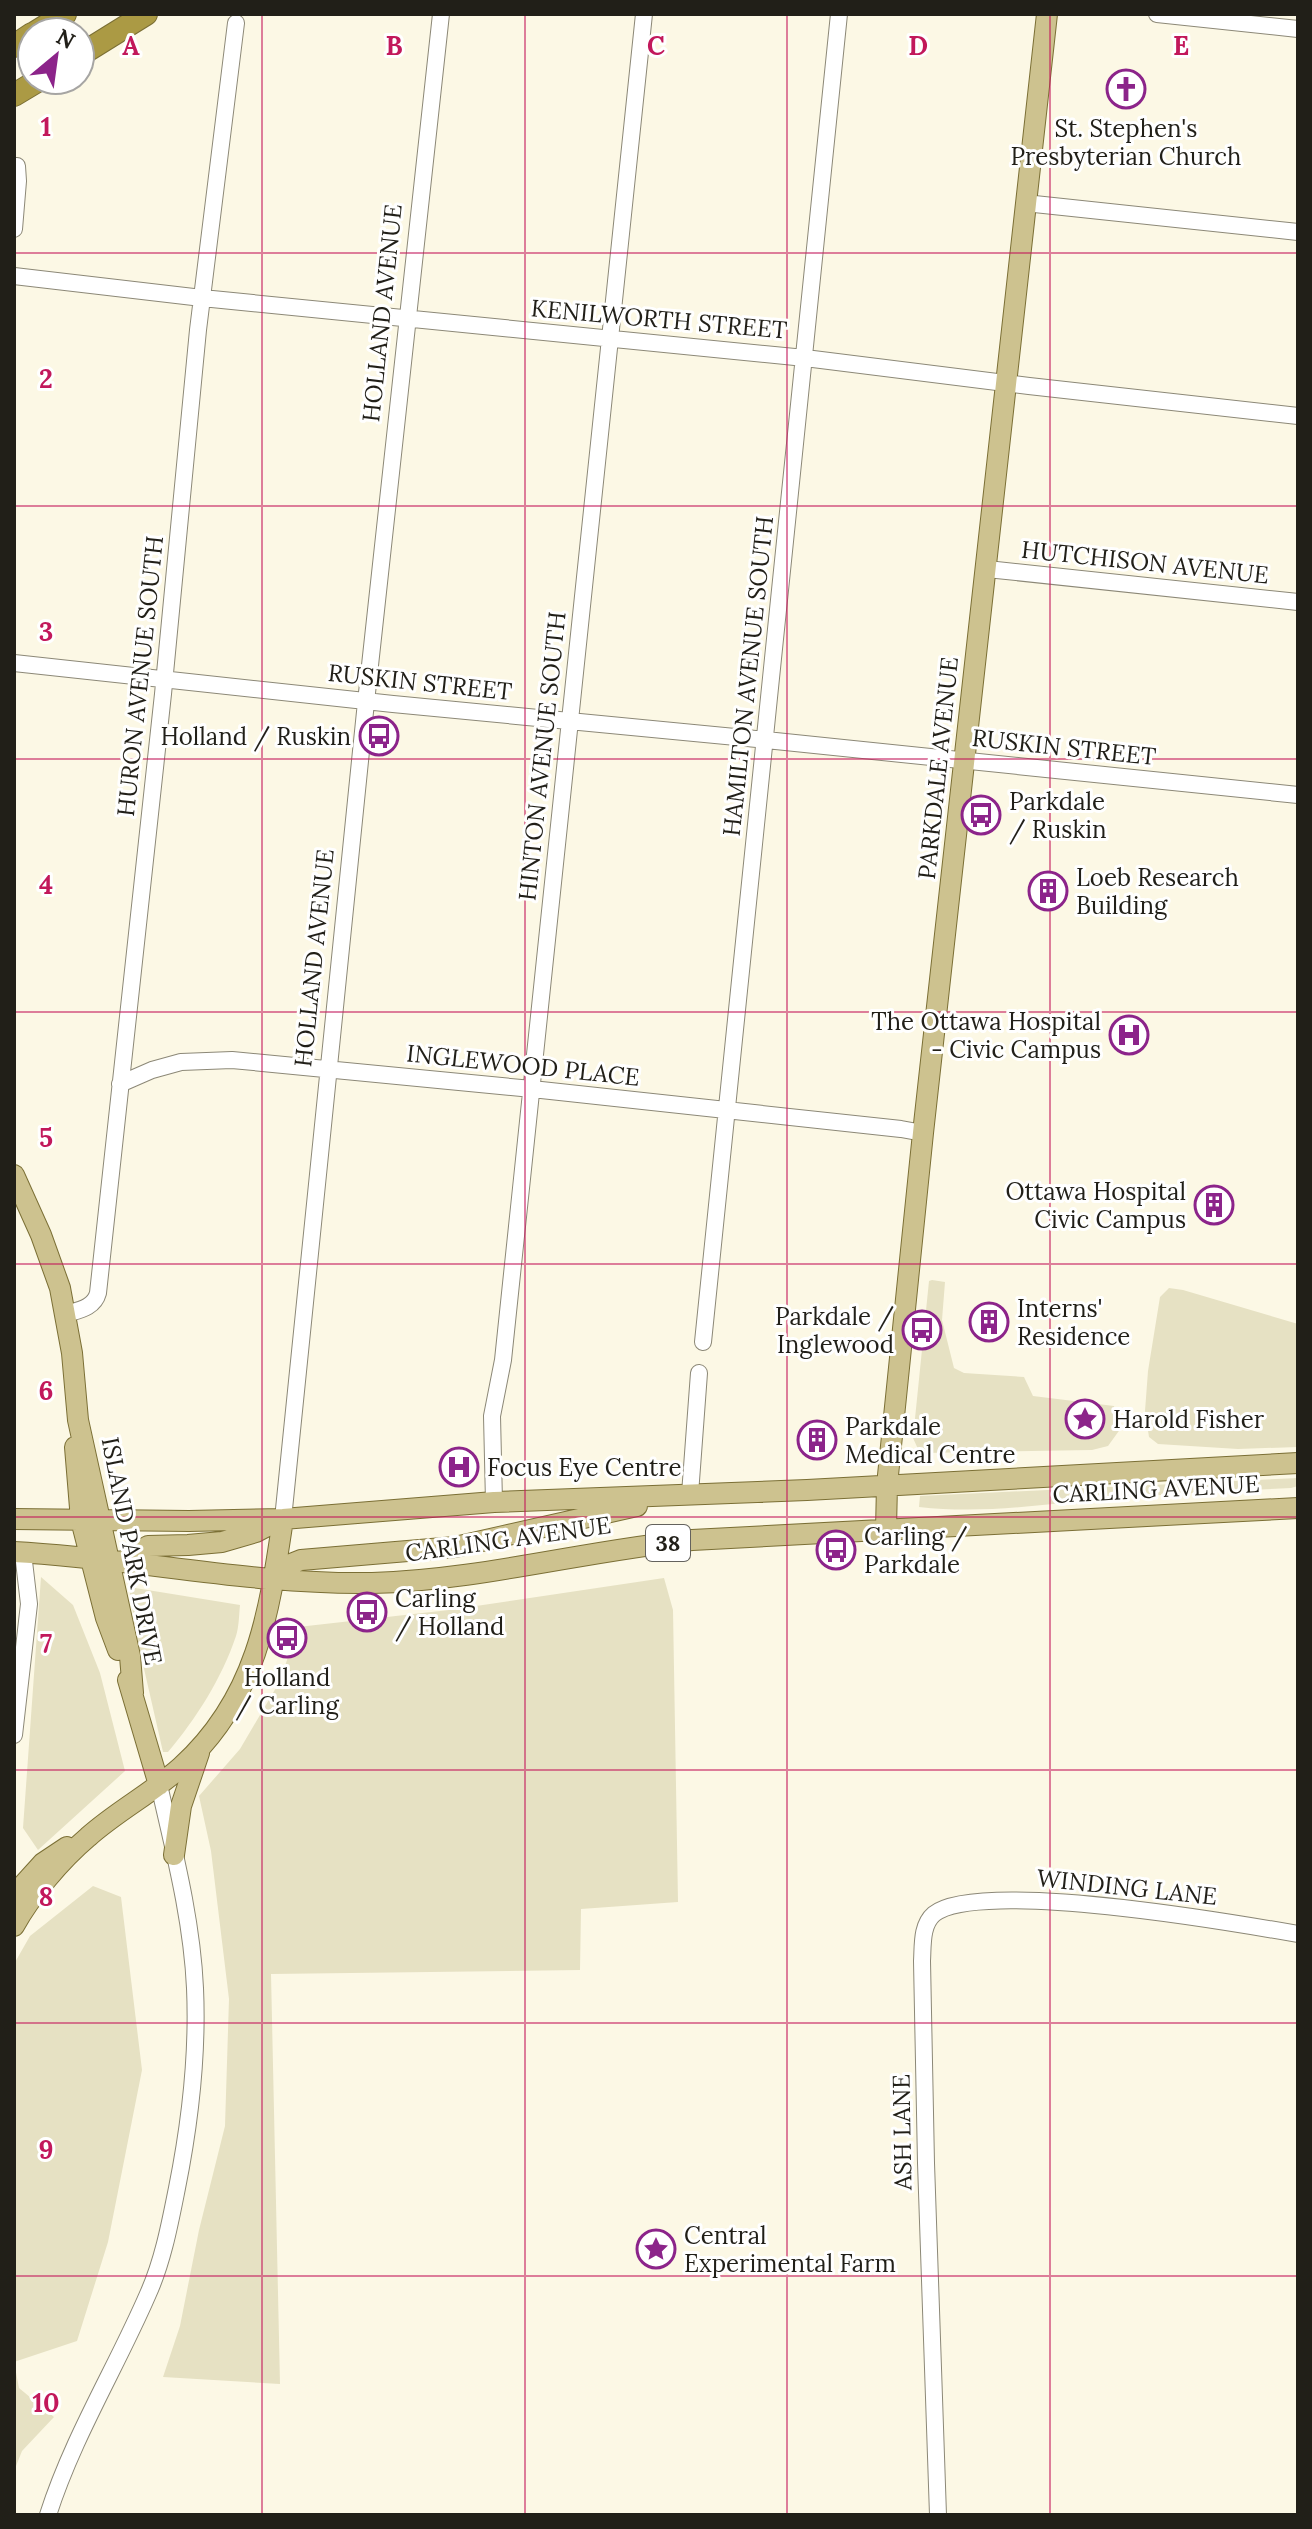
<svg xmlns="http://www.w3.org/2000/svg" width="1312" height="2529" font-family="Lora,serif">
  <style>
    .green { fill: #e6e1c3 }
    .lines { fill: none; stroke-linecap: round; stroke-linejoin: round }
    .minor-casing { stroke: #8c8877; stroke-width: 18 }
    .major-casing { stroke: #7b6f35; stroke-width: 22 }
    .highway-casing { stroke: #7b6f35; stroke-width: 24 }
    .minor { stroke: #fff; stroke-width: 16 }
    .major { stroke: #cdc28f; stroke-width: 20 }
    .highway { stroke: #ab9a44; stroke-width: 22 }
    .grid { fill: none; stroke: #c2185b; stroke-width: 2; stroke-opacity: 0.55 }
    .labels { text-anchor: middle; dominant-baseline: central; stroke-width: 6; stroke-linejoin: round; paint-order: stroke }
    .shield { fill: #fff; stroke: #64625d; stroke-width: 2 }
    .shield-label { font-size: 22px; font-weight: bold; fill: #211f18 }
    .poi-label { font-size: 24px; fill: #211f18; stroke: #fff; text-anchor: start }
    .street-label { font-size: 24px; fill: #211f18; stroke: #fff }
    .grid-label { font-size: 26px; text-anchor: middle; font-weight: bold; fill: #c2185b; stroke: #fff; stroke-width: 6; stroke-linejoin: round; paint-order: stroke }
  </style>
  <rect width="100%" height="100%" fill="#fcf8e5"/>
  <path class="green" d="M 932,1280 L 945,1282 L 942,1320 L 954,1368 L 964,1373 L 1024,1377 L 1033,1396 L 1114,1406 L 1121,1428 L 1108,1446 L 1092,1450 L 925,1453 L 918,1449 L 913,1438 L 929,1281 Z
    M 1169,1288 L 1183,1290 L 1298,1324 L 1298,1447 L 1238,1449 L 1158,1444 L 1149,1437 L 1145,1411 L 1148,1371 L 1160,1297 Z
    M 1298,1478 L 1298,1486 L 1291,1488 C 1227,1491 1164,1494 1101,1499 C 1040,1505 981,1514 919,1507 L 920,1496 Z
    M 41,1577 L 73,1605 L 100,1673 L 125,1771 L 38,1850 L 23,1828 Z
    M 664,1578 L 673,1610 L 678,1902 L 581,1909 L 580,1970 L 271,1974 L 280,2384 L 163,2377 L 180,2326 L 199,2230 L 225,2126 L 229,1999 L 211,1851 L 199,1796 L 240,1749 L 280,1681 L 298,1627 L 449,1610 Z
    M 129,1587 L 240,1605 C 239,1615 239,1627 236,1636 C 222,1678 196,1719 168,1752 L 163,1752 L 137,1638 Z
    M 93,1886 L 121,1897 L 142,2070 L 108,2242 L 77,2341 L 14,2362 L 14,1964 L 30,1936 Z
    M 14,2362 L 19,2388 L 54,2417 L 22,2451 L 14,2471 Z"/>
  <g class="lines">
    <defs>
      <path id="minor" d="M 1157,14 L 1298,29
        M 1025,203 L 1298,232
        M 14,229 L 18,181 L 17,166
        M 14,276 L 202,298 L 805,358 L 1029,386 L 1298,416
        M 987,569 L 1298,602
        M 14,663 L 393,704 L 766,740 L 1298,795
        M 120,1084 L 152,1070 L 181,1062 L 232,1060 L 532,1089 L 901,1129 L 923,1133
        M 66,1314 C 79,1310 94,1308 98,1293 L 163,694 L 198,330 L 236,23
        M 703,1342 L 839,14
        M 690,1494 L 699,1373
        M 494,1502 L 492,1416 L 503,1360 C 551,911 594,462 644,14
        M 283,1519 L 366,702 L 441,14
        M 14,1735 L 29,1604 L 23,1553
        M 48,2515 C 73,2437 116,2368 148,2294 C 163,2261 170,2223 177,2188 C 190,2123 198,2055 195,1988 C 192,1920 174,1851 159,1785
        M 938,2515 L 926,2163 L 922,1961 C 923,1946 921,1925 934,1914 C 978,1878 1235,1923 1298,1934"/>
      <path id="major" d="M 14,1175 L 41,1235 L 60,1288 L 72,1353 L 78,1420 L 130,1656 L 133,1693
        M 75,1447 L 81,1520 L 106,1618 L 118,1650
        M 14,1519 L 189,1521 L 283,1519 L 494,1502 L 807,1490 L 1298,1463
        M 886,1529 L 887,1485 L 923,1133 L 1047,14
        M 14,1552 C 134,1558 251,1585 372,1583 C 480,1580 584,1551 692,1540 L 1298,1508
        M 124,1561 L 148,1546 L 188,1545 L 222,1542 L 256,1532 L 275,1522
        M 274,1580 L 286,1566 L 301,1560 L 455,1547 L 637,1506
        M 128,1680 L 159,1785
        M 174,1855 L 181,1806 L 199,1753
        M 14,1895 L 43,1863 L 67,1847
        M 14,1926 C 31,1895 61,1860 88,1837 C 117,1811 152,1793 181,1767 C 257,1698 269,1614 283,1519"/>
      <path id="highway" d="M 36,32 L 65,14
        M 14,46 L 32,34
        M 80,55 L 146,14
        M 14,95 L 39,80"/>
    </defs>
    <use href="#minor" class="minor-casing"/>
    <use href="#major" class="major-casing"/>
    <use href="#highway" class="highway-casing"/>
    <use href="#minor" class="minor"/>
    <use href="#major" class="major"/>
    <use href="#highway" class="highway"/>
  </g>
  <path class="grid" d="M 262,14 L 262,2515M 525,14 L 525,2515M 787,14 L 787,2515M 1050,14 L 1050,2515M 14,253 L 1298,253M 14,506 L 1298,506M 14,759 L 1298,759M 14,1012 L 1298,1012M 14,1264 L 1298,1264M 14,1517 L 1298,1517M 14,1770 L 1298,1770M 14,2023 L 1298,2023M 14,2276 L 1298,2276"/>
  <defs>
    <symbol id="church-ring" viewBox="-11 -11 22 22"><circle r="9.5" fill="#fff" stroke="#8c248a" stroke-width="1.5"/><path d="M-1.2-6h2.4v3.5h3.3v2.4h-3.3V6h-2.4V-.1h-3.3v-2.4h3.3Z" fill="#8c248a"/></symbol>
    <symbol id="bus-ring" viewBox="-11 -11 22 22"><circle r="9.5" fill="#fff" stroke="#8c248a" stroke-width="1.5"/><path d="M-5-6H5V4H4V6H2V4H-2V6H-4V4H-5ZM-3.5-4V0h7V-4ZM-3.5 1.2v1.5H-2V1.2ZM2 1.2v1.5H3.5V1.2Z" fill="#8c248a"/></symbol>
    <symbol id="building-ring" viewBox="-11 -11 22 22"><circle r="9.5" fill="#fff" stroke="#8c248a" stroke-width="1.5"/><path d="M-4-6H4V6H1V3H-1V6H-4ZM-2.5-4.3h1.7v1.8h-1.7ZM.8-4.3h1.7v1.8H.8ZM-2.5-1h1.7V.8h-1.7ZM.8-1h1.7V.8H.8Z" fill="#8c248a"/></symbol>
    <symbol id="hospital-ring" viewBox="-11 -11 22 22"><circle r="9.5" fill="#fff" stroke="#8c248a" stroke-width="1.5"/><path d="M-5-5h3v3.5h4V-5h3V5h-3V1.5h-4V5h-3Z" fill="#8c248a"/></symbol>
    <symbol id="sight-ring" viewBox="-11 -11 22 22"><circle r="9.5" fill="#fff" stroke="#8c248a" stroke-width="1.5"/><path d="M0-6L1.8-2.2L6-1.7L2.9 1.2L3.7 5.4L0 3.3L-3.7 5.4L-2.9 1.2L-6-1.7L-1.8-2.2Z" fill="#8c248a"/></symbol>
  </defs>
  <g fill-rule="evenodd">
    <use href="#church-ring" x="1104" y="67" width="44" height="44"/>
    <use href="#bus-ring" x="357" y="714" width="44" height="44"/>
    <use href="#bus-ring" x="959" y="793" width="44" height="44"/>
    <use href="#building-ring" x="1026" y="869" width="44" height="44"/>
    <use href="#hospital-ring" x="1107" y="1013" width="44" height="44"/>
    <use href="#building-ring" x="1192" y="1183" width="44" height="44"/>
    <use href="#building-ring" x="967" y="1300" width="44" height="44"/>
    <use href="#bus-ring" x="900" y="1308" width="44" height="44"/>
    <use href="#sight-ring" x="1063" y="1397" width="44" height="44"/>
    <use href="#building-ring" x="795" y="1418" width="44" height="44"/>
    <use href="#hospital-ring" x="437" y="1445" width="44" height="44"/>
    <use href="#bus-ring" x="814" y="1528" width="44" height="44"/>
    <use href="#bus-ring" x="345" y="1590" width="44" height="44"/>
    <use href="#bus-ring" x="265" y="1616" width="44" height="44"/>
    <use href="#sight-ring" x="634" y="2227" width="44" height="44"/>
  </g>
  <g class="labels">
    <rect class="shield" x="646" y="1525" width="44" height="36" rx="6"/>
    <g class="shield-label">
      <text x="668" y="1543">38</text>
    </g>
    <g class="poi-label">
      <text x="1126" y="128" text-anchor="middle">St. Stephen's<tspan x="1126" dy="28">Presbyterian Church</tspan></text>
      <text x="351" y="736" text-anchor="end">Holland / Ruskin</text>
      <text x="1009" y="801">Parkdale<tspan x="1009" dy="28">/ Ruskin</tspan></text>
      <text x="1076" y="877">Loeb Research<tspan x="1076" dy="28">Building</tspan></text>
      <text x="1101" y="1021" text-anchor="end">The Ottawa Hospital<tspan x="1101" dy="28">- Civic Campus</tspan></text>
      <text x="1186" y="1191" text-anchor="end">Ottawa Hospital<tspan x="1186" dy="28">Civic Campus</tspan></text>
      <text x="1017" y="1308">Interns'<tspan x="1017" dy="28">Residence</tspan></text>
      <text x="894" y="1316" text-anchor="end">Parkdale /<tspan x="894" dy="28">Inglewood</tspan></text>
      <text x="1113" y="1419">Harold Fisher</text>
      <text x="845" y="1426">Parkdale<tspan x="845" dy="28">Medical Centre</tspan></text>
      <text x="487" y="1467">Focus Eye Centre</text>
      <text x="864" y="1536">Carling /<tspan x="864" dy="28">Parkdale</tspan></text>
      <text x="395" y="1598">Carling<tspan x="395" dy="28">/ Holland</tspan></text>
      <text x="287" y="1677" text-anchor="middle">Holland<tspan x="287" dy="28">/ Carling</tspan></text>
      <text x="684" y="2235">Central<tspan x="684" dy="28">Experimental Farm</tspan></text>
    </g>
    <g class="street-label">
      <text transform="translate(382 313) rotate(-84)">HOLLAND AVENUE</text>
      <text transform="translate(659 319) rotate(5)">KENILWORTH STREET</text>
      <text transform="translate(1145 562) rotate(6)">HUTCHISON AVENUE</text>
      <text transform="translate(140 676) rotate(-84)">HURON AVENUE SOUTH</text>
      <text transform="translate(748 676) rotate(-84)">HAMILTON AVENUE SOUTH</text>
      <text transform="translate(420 682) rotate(6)">RUSKIN STREET</text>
      <text transform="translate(1064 747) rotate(6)">RUSKIN STREET</text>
      <text transform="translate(542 756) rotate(-84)">HINTON AVENUE SOUTH</text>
      <text transform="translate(938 768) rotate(-84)">PARKDALE AVENUE</text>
      <text transform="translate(314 958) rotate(-84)">HOLLAND AVENUE</text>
      <text transform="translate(523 1065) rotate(6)">INGLEWOOD PLACE</text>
      <text transform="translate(1156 1489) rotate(-3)">CARLING AVENUE</text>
      <text transform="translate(508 1539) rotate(-8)">CARLING AVENUE</text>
      <text transform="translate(132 1551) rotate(79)">ISLAND PARK DRIVE</text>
      <text transform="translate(1127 1887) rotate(6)">WINDING LANE</text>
      <text transform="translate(902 2132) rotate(-91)">ASH LANE</text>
    </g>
  </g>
  <g class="grid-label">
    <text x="131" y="55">A</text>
    <text x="394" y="55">B</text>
    <text x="656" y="55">C</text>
    <text x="918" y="55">D</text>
    <text x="1181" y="55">E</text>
    <text x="46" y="136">1</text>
    <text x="46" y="388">2</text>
    <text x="46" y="641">3</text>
    <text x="46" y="894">4</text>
    <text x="46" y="1147">5</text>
    <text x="46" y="1400">6</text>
    <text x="46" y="1653">7</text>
    <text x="46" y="1906">8</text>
    <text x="46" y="2159">9</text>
    <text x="46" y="2412">10</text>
  </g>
  <rect width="1312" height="2529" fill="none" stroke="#211f18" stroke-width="32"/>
  <g transform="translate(56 56) rotate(29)"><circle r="38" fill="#ffffff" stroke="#a6a5a3" stroke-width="2"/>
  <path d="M0-6L14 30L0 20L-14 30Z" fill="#8c248a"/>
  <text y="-12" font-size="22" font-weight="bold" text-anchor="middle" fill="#211f18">N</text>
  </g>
</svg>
